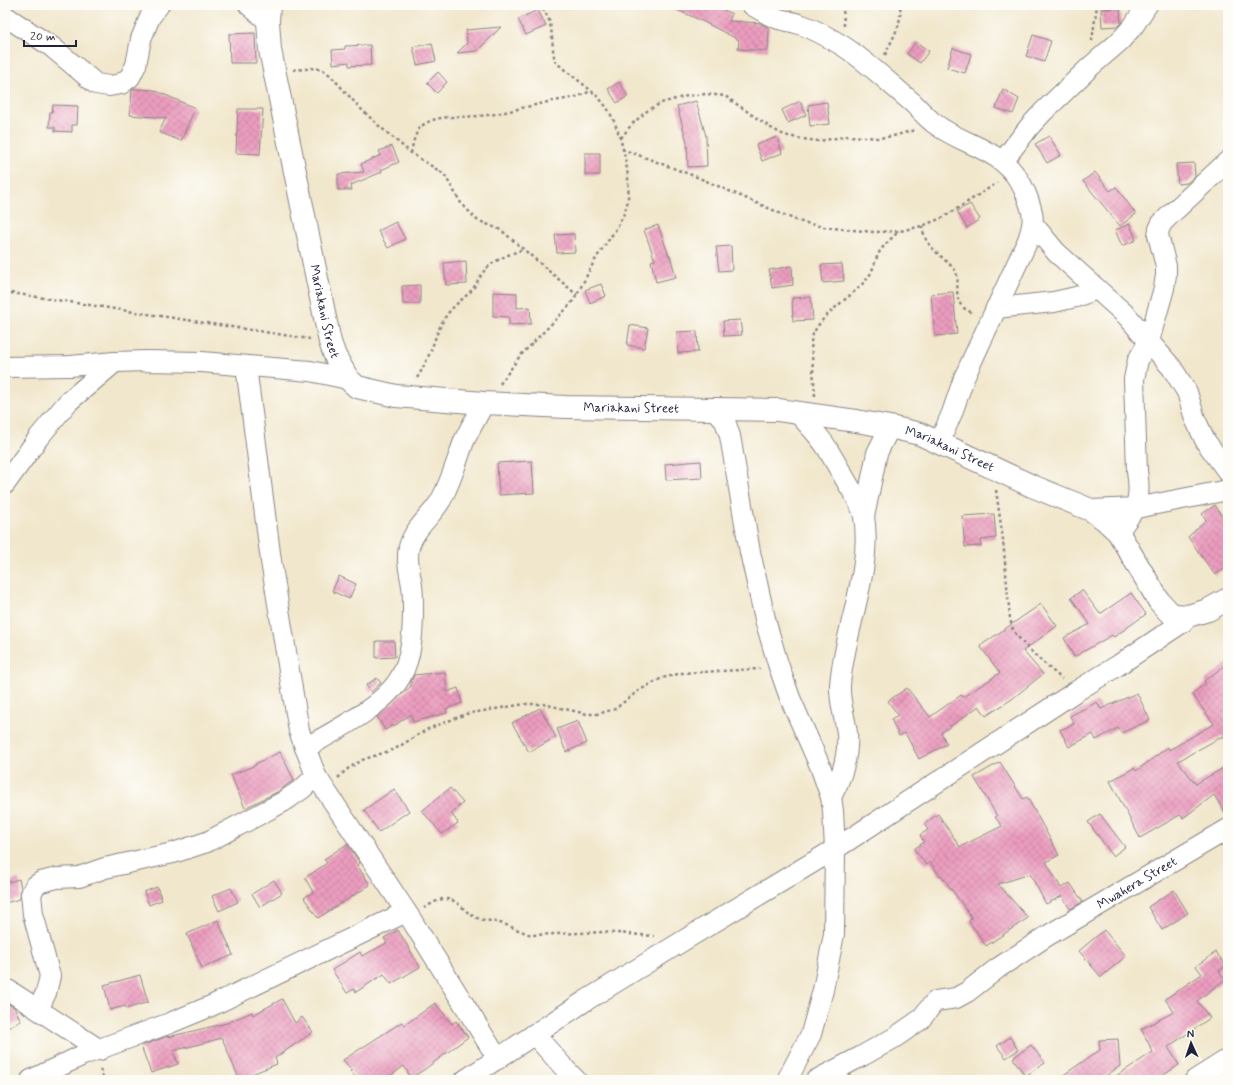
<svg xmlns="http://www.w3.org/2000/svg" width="1233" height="1085" font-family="Mynerve,sans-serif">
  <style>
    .building { fill: url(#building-cross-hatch) }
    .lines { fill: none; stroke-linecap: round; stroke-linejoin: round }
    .minor-casing { stroke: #8a8484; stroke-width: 22 }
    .tertiary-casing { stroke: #8a8484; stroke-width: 24 }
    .path { stroke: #8a8484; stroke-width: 2.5; stroke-dasharray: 3 3; stroke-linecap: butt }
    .minor { stroke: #fff; stroke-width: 20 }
    .tertiary { stroke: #fff; stroke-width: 22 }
    .labels { text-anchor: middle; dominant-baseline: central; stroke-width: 3; stroke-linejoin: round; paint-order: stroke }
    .street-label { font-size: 13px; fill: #22223b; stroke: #fdfcf7 }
  </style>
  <defs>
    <pattern id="building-cross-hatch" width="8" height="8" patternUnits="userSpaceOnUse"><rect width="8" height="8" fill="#eb9cbe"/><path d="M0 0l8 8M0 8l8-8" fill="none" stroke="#c986a4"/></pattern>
  </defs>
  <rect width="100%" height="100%" fill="#fdfcf7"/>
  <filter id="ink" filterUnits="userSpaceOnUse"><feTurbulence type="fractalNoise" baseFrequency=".025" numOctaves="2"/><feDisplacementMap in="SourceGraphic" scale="8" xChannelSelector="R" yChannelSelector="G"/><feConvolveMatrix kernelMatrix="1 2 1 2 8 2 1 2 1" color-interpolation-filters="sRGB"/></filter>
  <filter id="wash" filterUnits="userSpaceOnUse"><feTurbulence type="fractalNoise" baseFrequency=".012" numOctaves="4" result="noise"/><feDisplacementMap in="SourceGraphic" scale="16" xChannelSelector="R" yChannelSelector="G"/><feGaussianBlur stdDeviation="0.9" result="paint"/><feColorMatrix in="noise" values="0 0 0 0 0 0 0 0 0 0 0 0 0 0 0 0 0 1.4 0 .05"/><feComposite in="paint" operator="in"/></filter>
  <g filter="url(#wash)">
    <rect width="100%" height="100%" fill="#f1e7cc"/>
    <g id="blocks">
      <path class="building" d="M 665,5 L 714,5 L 732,14 L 729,21 L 760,23 L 769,28 L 768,51 L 738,49 L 739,40 L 698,19 Z
        M 1120,8 L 1121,23 L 1118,26 L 1102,27 L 1101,9 Z
        M 538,10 L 546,26 L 526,35 L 518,19 Z
        M 501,27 L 477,51 L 457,53 L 467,43 L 466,30 Z
        M 255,33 L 256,63 L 230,63 L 229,34 Z
        M 1033,35 L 1051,41 L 1044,62 L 1026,56 Z
        M 916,42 L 929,51 L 920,63 L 907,54 Z
        M 432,43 L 436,61 L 417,65 L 413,47 Z
        M 370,45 L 371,65 L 349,66 L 349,62 L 333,64 L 332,50 L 345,49 L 345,46 Z
        M 953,48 L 971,54 L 965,73 L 947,68 Z
        M 438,72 L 447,82 L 437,93 L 427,83 Z
        M 619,82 L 628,96 L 617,103 L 608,89 Z
        M 134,89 L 154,90 L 195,108 L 181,141 L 159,132 L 166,118 L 130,115 L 132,90 Z
        M 1003,89 L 1019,99 L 1013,114 L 996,108 Z
        M 696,101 L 706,136 L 707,166 L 688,167 L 687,142 L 677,106 Z
        M 800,101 L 806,115 L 788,123 L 782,110 Z
        M 827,102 L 830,124 L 810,126 L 808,105 Z
        M 53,105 L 78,106 L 77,125 L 72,125 L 72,132 L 55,131 L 55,127 L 49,127 L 50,112 L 52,112 Z
        M 238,109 L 263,109 L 260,154 L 236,153 Z
        M 1049,136 L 1061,155 L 1047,163 L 1035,144 Z
        M 777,137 L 782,153 L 762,161 L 756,145 Z
        M 392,146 L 399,162 L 381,170 L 382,172 L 351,185 L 352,190 L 338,190 L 338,174 L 364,172 L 361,164 L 381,155 L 379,151 Z
        M 585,153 L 600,153 L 600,175 L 585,175 Z
        M 1194,163 L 1195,176 L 1187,183 L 1178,184 L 1176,164 Z
        M 1095,172 L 1110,191 L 1116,187 L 1136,214 L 1120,226 L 1083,181 Z
        M 970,204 L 980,219 L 967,228 L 957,211 Z
        M 396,222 L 405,239 L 388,248 L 378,231 Z
        M 1130,224 L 1136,240 L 1122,246 L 1115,230 Z
        M 658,225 L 669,256 L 670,256 L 676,277 L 656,282 L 651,261 L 655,260 L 644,230 Z
        M 574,234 L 575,252 L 557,253 L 555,235 Z
        M 731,246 L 732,270 L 719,271 L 716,247 Z
        M 466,261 L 467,284 L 446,285 L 444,263 Z
        M 842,264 L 844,281 L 823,283 L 821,265 Z
        M 792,266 L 793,285 L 772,288 L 769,270 Z
        M 601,284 L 606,296 L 590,303 L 585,290 Z
        M 420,285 L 420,304 L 403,304 L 402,286 Z
        M 493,292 L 517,293 L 517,308 L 530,307 L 531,324 L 509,325 L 509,317 L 493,316 Z
        M 953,292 L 957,334 L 935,336 L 931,294 Z
        M 811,297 L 813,320 L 793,321 L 792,298 Z
        M 740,320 L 742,335 L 724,336 L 723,321 Z
        M 630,325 L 648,328 L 644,348 L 627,345 Z
        M 697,331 L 698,352 L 678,353 L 677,332 Z
        M 532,461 L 534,493 L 499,495 L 497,463 Z
        M 701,461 L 702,478 L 666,480 L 665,464 Z
        M 1215,505 L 1228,525 L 1228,566 L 1215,575 L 1188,537 L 1206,520 L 1202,514 Z
        M 994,514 L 996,538 L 981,540 L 981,546 L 965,547 L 962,516 Z
        M 339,576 L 356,584 L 349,599 L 332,591 Z
        M 1082,590 L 1100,614 L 1131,593 L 1146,614 L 1114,637 L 1112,635 L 1074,657 L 1064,638 L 1090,624 L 1071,598 Z
        M 1041,604 L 1057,626 L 1023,651 L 1043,674 L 1012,699 L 986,716 L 979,706 L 941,733 L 947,744 L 919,759 L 905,733 L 899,736 L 891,719 L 898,715 L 888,701 L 907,688 L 930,717 L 961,695 L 963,697 L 1000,673 L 980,646 Z
        M 376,641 L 394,641 L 395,657 L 376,658 Z
        M 1228,663 L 1228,743 L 1223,736 L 1178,761 L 1196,784 L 1228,765 L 1228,818 L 1214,795 L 1183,818 L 1180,815 L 1140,838 L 1110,781 L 1134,768 L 1136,771 L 1168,747 L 1169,750 L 1214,724 L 1192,694 L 1206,683 L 1204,681 Z
        M 445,672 L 447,692 L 458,688 L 462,703 L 446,709 L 447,713 L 413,722 L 411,714 L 394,726 L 393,725 L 385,730 L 377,717 L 411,686 L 411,682 L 414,675 Z
        M 377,678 L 381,683 L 371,692 L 366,685 Z
        M 1137,693 L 1150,720 L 1121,733 L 1118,728 L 1096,740 L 1093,734 L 1069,747 L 1060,730 L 1074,724 L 1070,716 L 1097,702 L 1101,709 Z
        M 540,708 L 556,737 L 529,752 L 512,723 Z
        M 578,721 L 587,743 L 566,752 L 557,729 Z
        M 280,752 L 294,780 L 277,792 L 245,808 L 231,775 L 256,765 L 255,764 Z
        M 1000,762 L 1023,799 L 1027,797 L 1059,855 L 1046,862 L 1061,888 L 1070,883 L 1083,902 L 1070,909 L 1062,896 L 1046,904 L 1030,874 L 998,884 L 1028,918 L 986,946 L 969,921 L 972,918 L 941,875 L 940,876 L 930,862 L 926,865 L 914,849 L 924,842 L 920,835 L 928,830 L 924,824 L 938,814 L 960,847 L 1002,826 L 995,817 L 997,816 L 974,777 Z
        M 450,788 L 463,803 L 451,813 L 458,823 L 442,834 L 422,811 Z
        M 394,789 L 409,811 L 379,832 L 364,810 Z
        M 1100,814 L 1125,847 L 1113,856 L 1088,822 Z
        M 347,844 L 360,863 L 357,865 L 370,885 L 318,918 L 304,898 L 313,892 L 305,878 L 327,863 L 324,859 Z
        M 19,879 L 21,888 L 20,899 L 5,903 L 5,883 Z
        M 274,880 L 282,893 L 260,907 L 252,894 Z
        M 157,887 L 162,900 L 149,905 L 144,892 Z
        M 231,888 L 238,902 L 219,911 L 212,896 Z
        M 1174,890 L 1188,913 L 1162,930 L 1148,907 Z
        M 218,920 L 233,955 L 202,968 L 187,934 Z
        M 398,930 L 420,967 L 391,984 L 384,974 L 356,992 L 354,989 L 347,993 L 332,970 L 360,952 L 362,956 L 387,943 L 384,938 Z
        M 1104,930 L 1126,956 L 1101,977 L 1079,951 Z
        M 1216,952 L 1226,966 L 1219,971 L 1225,979 L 1197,1001 L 1210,1018 L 1168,1047 L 1179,1065 L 1156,1080 L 1110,1080 L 1153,1052 L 1141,1029 L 1174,1012 L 1165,999 L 1202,974 L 1196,966 Z
        M 140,975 L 148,1002 L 126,1009 L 125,1006 L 110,1010 L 104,985 Z
        M 282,999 L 295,1023 L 302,1017 L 313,1032 L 275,1058 L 277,1064 L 239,1079 L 222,1038 L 173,1051 L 178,1064 L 151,1073 L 141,1046 L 168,1036 L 168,1037 L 227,1023 L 252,1012 L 253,1015 Z
        M 5,1002 L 14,1007 L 21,1021 L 5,1029 Z
        M 435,1003 L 452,1024 L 456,1021 L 468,1037 L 425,1069 L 411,1078 L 404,1066 L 385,1080 L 358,1080 L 350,1071 L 352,1070 L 343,1060 L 402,1022 L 405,1025 Z
        M 1010,1037 L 1018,1050 L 1006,1058 L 997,1046 Z
        M 1118,1039 L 1120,1066 L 1100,1080 L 1056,1080 L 1100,1050 L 1099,1040 Z
        M 1031,1045 L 1045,1063 L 1025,1076 L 1013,1058 Z"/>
    </g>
  </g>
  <g filter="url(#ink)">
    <use href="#blocks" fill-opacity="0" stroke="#8a8484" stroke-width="1"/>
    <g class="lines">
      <defs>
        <g id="minor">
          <path d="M 249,5 L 268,21"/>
          <path d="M 752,5 C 760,10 770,16 779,19 C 787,21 795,22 802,25 C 816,30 830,38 843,46 C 868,62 890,84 913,103 C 920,110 927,118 935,124 C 969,149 1007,148 1026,194 C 1034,214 1035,219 1028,240 L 975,354 L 964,378 L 952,413 L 939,443"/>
          <path d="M 5,16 L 52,47 L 96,84 L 109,86 L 121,84 L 130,77 L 136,65 L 141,39 L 150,17 L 159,5"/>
          <path d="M 1003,161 L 1030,126 L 1043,112 L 1090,67 L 1120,41 L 1134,25 L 1147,5"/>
          <path d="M 1033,224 L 1056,252 L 1127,316 L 1172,368 L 1187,392 L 1195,419 L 1206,442 L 1228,472"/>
          <path d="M 996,308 L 1054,302 L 1076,297 L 1097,289"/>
          <path d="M 246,366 L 271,561 L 299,731 L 316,776 L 409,916 L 498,1059"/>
          <path d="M 5,367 L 70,366 L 115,362 L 147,361 L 202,362 L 310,371 L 348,379"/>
          <path d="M 714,409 L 725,421 L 730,436 L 750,552 L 766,623 L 778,664 L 790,698 L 820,766 L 831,797 L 833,811 L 835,849 L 834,934 L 823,990 L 811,1034 L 787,1080"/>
          <path d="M 798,413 C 807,424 819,435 827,448 C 834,460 841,472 848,484 C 854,494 862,505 864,517 C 873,569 844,631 840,685 C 839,702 845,717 847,733 C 849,757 842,777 831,797"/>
          <path d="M 5,484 L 39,437 L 68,402 L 115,362"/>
          <path d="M 1091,510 L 1136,508 L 1228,490"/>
          <path d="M 864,517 L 877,453 L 890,427"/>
          <path d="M 1118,532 C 1136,507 1142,503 1137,471 L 1134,379 L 1138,360 L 1149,341 L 1164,288 L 1166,275 L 1166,266 L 1158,235 L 1159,229 L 1162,223 L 1170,215 L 1228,161"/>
          <path d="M 305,748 C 333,732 386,705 401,676 C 412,656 413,630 413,608 C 413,601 413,593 412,586 C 410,573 406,561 409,547 C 414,528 431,517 441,500 C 451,481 457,461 464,441 C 470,428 478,415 484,403"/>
          <path d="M 5,988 L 100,1050"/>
          <path d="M 38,1009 L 46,993 L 50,976 L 33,914 L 31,894 L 35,886 L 41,882 L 57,878 L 79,877 L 105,868 L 173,853 L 207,842 L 283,802 L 302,789 L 316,776"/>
          <path d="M 534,1034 L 566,1070 L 576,1080"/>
          <path d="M 31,1080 L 83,1055 L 170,1023 L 211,1006 L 406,912"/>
          <path d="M 465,1080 L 585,1001 L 686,939 L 835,849 L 1075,692 L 1117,666 L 1183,622 L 1188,616"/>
          <path id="s1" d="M 816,1080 L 862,1056 L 894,1038 L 920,1020 L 932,1005 L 936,1001 L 956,998 L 967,992 L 998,968 L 1047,936 L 1228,829"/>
          <path d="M 1195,1080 L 1228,1059"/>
        </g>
        <g id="tertiary">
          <path id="s2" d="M 269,5 L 268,21 L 270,50 L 330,342 L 335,356 L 348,379 L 357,387 L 396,396 L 484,403 L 566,407 L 778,410 L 856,421 L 890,427 L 920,434 L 1032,486 L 1091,510 L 1104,519 L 1118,532 L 1159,601 L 1169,612 L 1175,615 L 1188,616 L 1208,610 L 1228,599"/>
        </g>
      </defs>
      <use href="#minor" class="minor-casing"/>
      <use href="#tertiary" class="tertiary-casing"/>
      <path class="path" d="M 843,5 L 844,26
        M 1092,41 L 1097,5
        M 885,55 C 893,36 902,27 900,5
        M 293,70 L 315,68 L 323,70 L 330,75 L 359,107 L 378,125 L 411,153 L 444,174 L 461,203 L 477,220 L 501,230 L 577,295
        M 621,138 L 632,124 L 647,111 L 661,103 L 687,96 L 706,94 L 725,96 L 771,128 L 784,135 L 802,139 L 818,141 L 849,136 L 880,138 L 893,136 L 915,130
        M 622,149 L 697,177 L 798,221 L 823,227 L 874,232 L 900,231 L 922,226 L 944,217 L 997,183
        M 411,153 C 413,143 415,131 423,125 C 438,114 459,118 477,116 C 499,115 519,108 540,104 C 558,99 575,100 590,91
        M 922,226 C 925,244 933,249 946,261 C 949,264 953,267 955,270 C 963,284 947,303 973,313
        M 5,292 L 310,339
        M 417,378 C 421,372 424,366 427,359 C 433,348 435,336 441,325 C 448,309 459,303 471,291 C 477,284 480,275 486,269 C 497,258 511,254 524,249
        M 500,384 L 520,356 L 570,305 C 580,291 586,276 594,262 C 604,244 620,228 626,208 C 634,183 621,129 607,108 C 594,89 571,77 555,61 C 550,43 556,16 537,5
        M 815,396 L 811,342 C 815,315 855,297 869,276 C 874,269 875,259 880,251 C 885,244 893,237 899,231
        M 996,490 L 1003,540 L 1010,619 L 1013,630 L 1022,642 L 1037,657 L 1062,679
        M 338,778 L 346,770 L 362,760 L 395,749 L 428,729 L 466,714 L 525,704 L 543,704 L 587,714 L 597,714 L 615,709 L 638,691 L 662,678 L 682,673 L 760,669
        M 424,908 C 431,904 440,898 447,899 C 458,900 464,911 473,916 C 481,921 491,920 500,923 C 511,926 521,932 532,935 L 603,932 L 654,936
        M 100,1069 L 104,1080"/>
      <use href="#minor" class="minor"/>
      <use href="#tertiary" class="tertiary"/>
    </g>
  </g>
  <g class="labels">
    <g class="street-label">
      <text stroke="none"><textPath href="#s2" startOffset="312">Mariakani Street</textPath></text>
      <text stroke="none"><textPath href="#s2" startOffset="672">Mariakani Street</textPath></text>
      <text stroke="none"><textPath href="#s2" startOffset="996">Mariakani Street</textPath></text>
      <text stroke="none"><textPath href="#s1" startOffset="380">Mwahera Street</textPath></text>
    </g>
  </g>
  <rect width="1233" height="1085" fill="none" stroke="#fdfcf7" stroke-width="20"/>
  <g transform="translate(1191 1043) rotate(357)" stroke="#fdfcf7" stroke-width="3" paint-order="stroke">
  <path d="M0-3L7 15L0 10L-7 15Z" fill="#22223b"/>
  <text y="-6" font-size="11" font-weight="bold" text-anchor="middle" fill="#22223b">N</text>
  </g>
  <path d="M24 40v6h52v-6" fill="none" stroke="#22223b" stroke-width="2"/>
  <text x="30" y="40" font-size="12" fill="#22223b" stroke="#fdfcf7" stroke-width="3" paint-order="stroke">20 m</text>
</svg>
